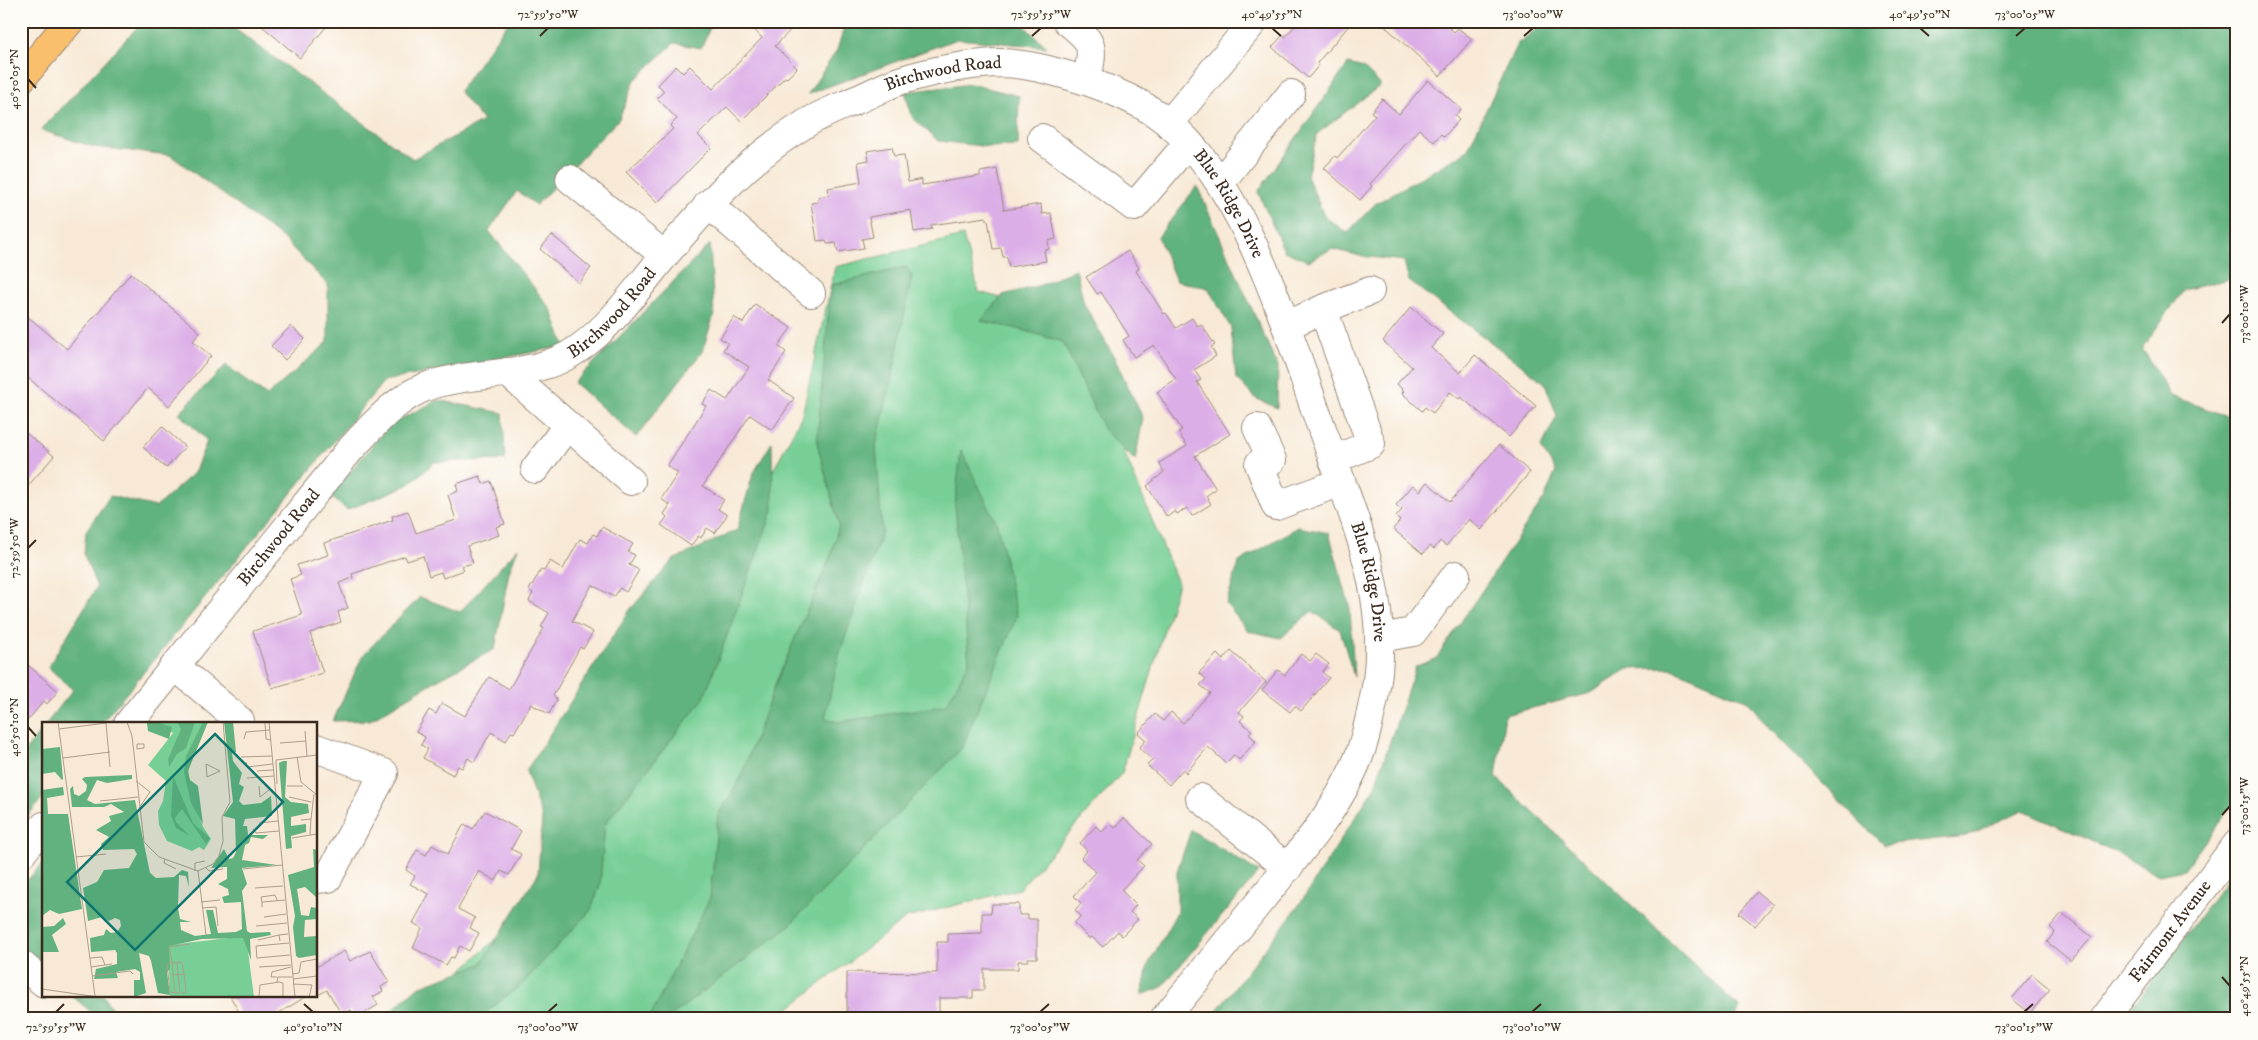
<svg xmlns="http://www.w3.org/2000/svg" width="2258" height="1040" font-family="'IM FELL DW Pica',serif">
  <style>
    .green { fill: #77cf95; stroke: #597c5a }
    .forest { fill: #61b27e; stroke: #4e6e4e }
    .building { fill: #dcaee7 }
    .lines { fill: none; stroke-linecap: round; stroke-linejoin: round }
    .minor-casing { stroke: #9a8a7a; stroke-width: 30 }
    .major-casing { stroke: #9a8a7a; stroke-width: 30 }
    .minor { stroke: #fff; stroke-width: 28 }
    .major { stroke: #f9bf6d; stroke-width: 28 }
    .ticks { fill: none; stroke: #3b2a1e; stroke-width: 2 }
    .labels { text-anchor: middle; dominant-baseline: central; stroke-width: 5; stroke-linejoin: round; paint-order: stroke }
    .street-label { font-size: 18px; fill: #3b2a1e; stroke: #fdfcf7 }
    .inset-road { fill: none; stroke: #ac9d8c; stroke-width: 1 }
    .view { fill: #0f766e; fill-opacity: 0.15; stroke: #0f766e; stroke-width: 2.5 }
    .inset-edge { fill: none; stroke: #3b2a1e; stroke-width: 2.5 }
    .neatline { fill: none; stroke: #3b2a1e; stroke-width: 2 }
    .ticks-label { font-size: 12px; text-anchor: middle; fill: #3b2a1e }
  </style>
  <rect width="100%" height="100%" fill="#fdfcf7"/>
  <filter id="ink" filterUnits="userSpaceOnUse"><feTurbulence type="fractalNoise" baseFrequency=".02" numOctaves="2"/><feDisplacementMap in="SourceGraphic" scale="10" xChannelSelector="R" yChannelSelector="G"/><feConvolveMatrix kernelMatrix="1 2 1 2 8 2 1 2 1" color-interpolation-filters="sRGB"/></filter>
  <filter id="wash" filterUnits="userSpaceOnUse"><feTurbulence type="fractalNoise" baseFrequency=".0096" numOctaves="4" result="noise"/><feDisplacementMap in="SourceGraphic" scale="20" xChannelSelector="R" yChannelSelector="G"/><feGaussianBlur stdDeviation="1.12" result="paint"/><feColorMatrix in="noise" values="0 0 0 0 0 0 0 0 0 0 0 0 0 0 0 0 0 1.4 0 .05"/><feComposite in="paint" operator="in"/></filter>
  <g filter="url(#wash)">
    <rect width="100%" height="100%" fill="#f8e9d6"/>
    <path class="green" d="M 963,236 L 979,292 L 1068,316 L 1178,583 L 1122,773 L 1019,889 L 906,918 L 775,1019 L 408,1019 L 559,882 L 802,415 L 835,267 Z"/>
    <path class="forest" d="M 143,21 L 224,21 L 413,159 L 483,121 L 459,91 L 509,21 L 713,21 L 701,48 L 674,43 L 635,80 L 619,119 L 536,205 L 517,191 L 489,231 L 551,309 L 565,346 L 384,381 L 101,724 L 46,724 L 73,690 L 48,667 L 97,587 L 84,555 L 86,531 L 110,496 L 156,507 L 194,473 L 207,441 L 179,413 L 226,365 L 267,396 L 328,342 L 328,285 L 285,240 L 170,155 L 94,147 L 41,130 Z
      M 846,21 L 1019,21 L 1047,47 L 957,39 L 808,94 L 837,50 Z
      M 1547,21 L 2237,21 L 2237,277 L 2184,290 L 2142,348 L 2171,396 L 2235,419 L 2237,798 L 2184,870 L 2159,875 L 2103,846 L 2023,810 L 1966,836 L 1883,845 L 1771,731 L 1748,701 L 1670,668 L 1628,669 L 1591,693 L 1505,715 L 1496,777 L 1740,1008 L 1733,1019 L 1210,1019 L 1297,908 L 1374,788 L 1416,666 L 1436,659 L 1545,497 L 1556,471 L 1541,448 L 1557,416 L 1545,383 L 1409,281 L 1404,261 L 1360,256 L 1332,249 L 1308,261 L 1284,251 L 1258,192 L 1348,64 L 1364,68 L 1381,85 L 1317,134 L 1307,176 L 1324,216 L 1347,233 L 1375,204 L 1467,151 L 1517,44 Z
      M 971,84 L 1019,96 L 1018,146 L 989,147 L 938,141 L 912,117 L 905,92 Z
      M 1197,186 L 1278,367 L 1277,408 L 1255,398 L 1236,378 L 1231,328 L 1208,288 L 1176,281 L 1158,237 Z
      M 710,244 L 714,315 L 702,352 L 636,437 L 574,383 Z
      M 906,267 L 912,275 L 893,373 L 876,446 L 882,531 L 839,655 L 825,718 L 838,722 L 946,705 L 969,662 L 955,505 L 961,450 L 997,524 L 1017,616 L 961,749 L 789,926 L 667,1019 L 649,1019 L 710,898 L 718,815 L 740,779 L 777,680 L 831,555 L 839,525 L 817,443 L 831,285 Z
      M 1076,269 L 1084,304 L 1113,355 L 1143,418 L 1135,461 L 1104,430 L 1063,342 L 1019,329 L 981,321 L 1003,295 L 1041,285 Z
      M 438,400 L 503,413 L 505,460 L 435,462 L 408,485 L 347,510 L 330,496 L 389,425 Z
      M 772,442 L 773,510 L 704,698 L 605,824 L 600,885 L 591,910 L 521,985 L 477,1019 L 382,1019 L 418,987 L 481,964 L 538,874 L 542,818 L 526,771 L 629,611 L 673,560 L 737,530 L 753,474 Z
      M 1298,527 L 1329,533 L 1350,608 L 1354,677 L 1340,630 L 1312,611 L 1281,638 L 1248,631 L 1226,604 L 1239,562 Z
      M 518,548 L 509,572 L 495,649 L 442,677 L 370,720 L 333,721 L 363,655 L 420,597 L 460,612 Z
      M 44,727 L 44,796 L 21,824 L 21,756 Z
      M 1191,830 L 1259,872 L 1162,987 L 1142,995 L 1148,965 L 1177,912 L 1177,871 Z
      M 44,862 L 44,972 L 21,953 L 21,887 Z
      M 2237,867 L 2237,1019 L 2123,1019 Z
      M 72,996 L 104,996 L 118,1019 L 91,1012 Z"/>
    <g id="blocks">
      <path class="building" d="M 256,21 L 331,21 L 300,58 Z
        M 746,21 L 799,21 L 775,46 L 797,68 L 787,78 L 785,77 L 741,121 L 727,107 L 698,135 L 711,148 L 657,203 L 626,172 L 673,129 L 670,126 L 677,119 L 657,98 L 664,91 L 658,85 L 676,66 L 683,73 L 690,66 L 713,89 L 762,38 Z
        M 1299,21 L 1353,21 L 1317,63 L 1319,65 L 1308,78 L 1272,47 L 1283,35 L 1285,37 Z
        M 1379,21 L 1442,21 L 1454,32 L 1458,28 L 1472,39 L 1440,76 Z
        M 1428,80 L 1461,109 L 1455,116 L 1459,120 L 1444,137 L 1441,134 L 1434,142 L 1419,129 L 1370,184 L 1372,186 L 1360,200 L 1324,168 L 1335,156 L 1337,158 L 1375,115 L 1371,112 L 1382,99 L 1399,114 Z
        M 892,147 L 894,156 L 904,155 L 908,182 L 922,179 L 922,185 L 980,176 L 980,172 L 997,169 L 1004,210 L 1041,204 L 1042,214 L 1051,213 L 1056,239 L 1048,241 L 1049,249 L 1044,250 L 1046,261 L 1009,267 L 1007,257 L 1003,257 L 1001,248 L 993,249 L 988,220 L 986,221 L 986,217 L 931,225 L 932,229 L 914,232 L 911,210 L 869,217 L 873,237 L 862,239 L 864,248 L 838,252 L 836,243 L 827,244 L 826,240 L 817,241 L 811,203 L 818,202 L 818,197 L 829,195 L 828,188 L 861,182 L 858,162 L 869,160 L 867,151 Z
        M 552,235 L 591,268 L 579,283 L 540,249 Z
        M 1128,251 L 1139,268 L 1136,271 L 1164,314 L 1166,313 L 1176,328 L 1192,318 L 1197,326 L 1201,324 L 1215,345 L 1211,347 L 1216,356 L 1194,370 L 1201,380 L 1197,382 L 1230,434 L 1195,456 L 1216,489 L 1206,496 L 1211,504 L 1192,516 L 1187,508 L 1177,514 L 1175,511 L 1167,517 L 1147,486 L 1164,472 L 1159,463 L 1187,446 L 1178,432 L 1182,430 L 1157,392 L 1176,379 L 1154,345 L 1134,357 L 1123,340 L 1129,336 L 1101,292 L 1097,294 L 1086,277 Z
        M 131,273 L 200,332 L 193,341 L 211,356 L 169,406 L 148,388 L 104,441 L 21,372 L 21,311 L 67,349 Z
        M 755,304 L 791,328 L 778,346 L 786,352 L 768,380 L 794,398 L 772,430 L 750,415 L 703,486 L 724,500 L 718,509 L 727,515 L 715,533 L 707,528 L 701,538 L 698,536 L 691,546 L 661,525 L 667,517 L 664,514 L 670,505 L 661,499 L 678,473 L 667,466 L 706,406 L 702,404 L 711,390 L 727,400 L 749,367 L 723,350 L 728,343 L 720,338 L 734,317 L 743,323 Z
        M 1411,307 L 1443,334 L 1431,348 L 1460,373 L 1475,355 L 1536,406 L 1509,437 L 1461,397 L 1459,399 L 1450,392 L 1433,413 L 1425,407 L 1422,411 L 1402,393 L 1404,391 L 1397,384 L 1412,367 L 1383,341 Z
        M 291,326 L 305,339 L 285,360 L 271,346 Z
        M 162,426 L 185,447 L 166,468 L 143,447 Z
        M 21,429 L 54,456 L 21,494 Z
        M 1499,445 L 1530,472 L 1481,530 L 1469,519 L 1446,546 L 1440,541 L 1434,549 L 1430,546 L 1423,554 L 1393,529 L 1400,521 L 1396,517 L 1402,510 L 1396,505 L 1413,485 L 1420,491 L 1427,482 L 1450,502 Z
        M 480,476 L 483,484 L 491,481 L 505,524 L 496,527 L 499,535 L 467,546 L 473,563 L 462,566 L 464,570 L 443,578 L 441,572 L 429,576 L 423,556 L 407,561 L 405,556 L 352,574 L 353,578 L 339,583 L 348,608 L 338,612 L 341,622 L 310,633 L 323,673 L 272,688 L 253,631 L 302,615 L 290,579 L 301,575 L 297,565 L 328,555 L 324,543 L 393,520 L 392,516 L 408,511 L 416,533 L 456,520 L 448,495 L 458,491 L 456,484 Z
        M 602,527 L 633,544 L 628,552 L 635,555 L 629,565 L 639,570 L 626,592 L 620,588 L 614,597 L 592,585 L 572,621 L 593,632 L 583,649 L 580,647 L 553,696 L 557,699 L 549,714 L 531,704 L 514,733 L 511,732 L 506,741 L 491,732 L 474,762 L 468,758 L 462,768 L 458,766 L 453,775 L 423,758 L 428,749 L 421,745 L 425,737 L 416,732 L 429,710 L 436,714 L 442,703 L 465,716 L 489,677 L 509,689 L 544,628 L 541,627 L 549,613 L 529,601 L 533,593 L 529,590 L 541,570 L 544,571 L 550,561 L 563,569 L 580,539 L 588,543 L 593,534 L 597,536 Z
        M 1231,651 L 1266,682 L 1239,712 L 1244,716 L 1240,721 L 1252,731 L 1249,734 L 1256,741 L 1239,760 L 1234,755 L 1226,763 L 1208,747 L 1186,773 L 1183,769 L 1169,785 L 1147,765 L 1153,760 L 1139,748 L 1146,740 L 1138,733 L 1155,714 L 1163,721 L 1171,712 L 1183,723 L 1210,693 L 1200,685 L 1206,679 L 1199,673 L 1217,654 L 1223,660 Z
        M 1301,654 L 1310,661 L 1316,654 L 1329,664 L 1322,672 L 1329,678 L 1301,711 L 1295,706 L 1290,712 L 1262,690 L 1278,670 L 1285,675 Z
        M 21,659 L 58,691 L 47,704 L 44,701 L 21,728 Z
        M 485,811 L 521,831 L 511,849 L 521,854 L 509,875 L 501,871 L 496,881 L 479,871 L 458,909 L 475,918 L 470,928 L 479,933 L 469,951 L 460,946 L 454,958 L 451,957 L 446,965 L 413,948 L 422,928 L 413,923 L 429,894 L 410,884 L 415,876 L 406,870 L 417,850 L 426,855 L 432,845 L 448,854 L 464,824 L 473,829 Z
        M 1124,818 L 1152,844 L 1137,860 L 1144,866 L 1121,890 L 1136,905 L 1130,912 L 1138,919 L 1122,936 L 1118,931 L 1103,947 L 1092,937 L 1090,939 L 1074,923 L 1081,916 L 1075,910 L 1081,903 L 1074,896 L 1096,872 L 1081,858 L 1087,851 L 1080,843 L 1096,826 L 1102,832 L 1110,824 L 1115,828 Z
        M 1757,892 L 1773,905 L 1755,926 L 1739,913 Z
        M 992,904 L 1019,904 L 1019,915 L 1028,915 L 1028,919 L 1037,919 L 1037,958 L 1028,958 L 1028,961 L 1018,961 L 1018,969 L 984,969 L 984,990 L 973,990 L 973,998 L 939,998 L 939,1019 L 847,1019 L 847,972 L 937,973 L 937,942 L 948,942 L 948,934 L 982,933 L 982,913 L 991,913 Z
        M 2062,913 L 2092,937 L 2071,961 L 2047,942 L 2055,932 L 2050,927 Z
        M 344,951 L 350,961 L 370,951 L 389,982 L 381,987 L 383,991 L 373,997 L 378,1005 L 356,1018 L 351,1010 L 342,1015 L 327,990 L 316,996 L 316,967 Z
        M 2032,974 L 2050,989 L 2030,1013 L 2012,999 Z
        M 230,996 L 307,996 L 269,1019 L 243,1019 Z"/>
    </g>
  </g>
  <g filter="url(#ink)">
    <use href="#blocks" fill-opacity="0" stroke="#9a8a7a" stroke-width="1"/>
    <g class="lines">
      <defs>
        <g id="minor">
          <path d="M 1067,21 C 1096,44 1093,46 1087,81"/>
          <path d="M 1169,124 L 1254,21"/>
          <path d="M 1042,138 L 1134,207 L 1188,143"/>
          <path d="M 570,179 L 664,255"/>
          <path d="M 1220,183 L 1291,94"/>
          <path d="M 708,204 L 811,293"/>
          <path d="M 1323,309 L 1371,444 L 1333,460"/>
          <path d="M 1286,326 L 1323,309 L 1370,291"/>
          <path d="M 507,372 L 631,481"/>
          <path d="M 1257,428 L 1272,460 L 1259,464 L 1276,506 L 1341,482"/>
          <path d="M 535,469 L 567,426"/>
          <path d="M 1380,638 L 1413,632 L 1456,575"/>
          <path d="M 175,666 L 240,721"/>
          <path id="s1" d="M 128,724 L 349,451 C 373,425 399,394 434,384 C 480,370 537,379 578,349 C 613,325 638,287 665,255 C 706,206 748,159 802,126 C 818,115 838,108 856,100 C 871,94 886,85 902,80 C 932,71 967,64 999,63 C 1025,63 1053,71 1077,78 C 1108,88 1141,101 1166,121 C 1247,186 1288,334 1322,429 C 1353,516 1394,603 1374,698 C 1370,717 1366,738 1359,756 C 1340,806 1299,854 1265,895 C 1231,937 1198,978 1164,1019"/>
          <path d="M 316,748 L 384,773 L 328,878 L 316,879"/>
          <path d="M 1200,798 L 1288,868"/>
          <path d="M 21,854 L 44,826"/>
          <path d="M 21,964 L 44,983"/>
          <path id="s2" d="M 2104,1019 L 2237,844"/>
        </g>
        <path id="major" d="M 21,79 L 70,21"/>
      </defs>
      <use href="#minor" class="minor-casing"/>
      <use href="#major" class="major-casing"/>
      <use href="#minor" class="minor"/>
      <use href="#major" class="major"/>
    </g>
  </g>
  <path class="ticks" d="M 1272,28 L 1281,36M 1920,28 L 1929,36M 540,36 L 548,28M 1032,36 L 1041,28M 1524,36 L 1533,28M 2016,36 L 2025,28M 28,79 L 36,88M 2222,323 L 2230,314M 28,548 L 36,540M 28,727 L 36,736M 2222,815 L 2230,806M 2222,977 L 2230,986M 304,1004 L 313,1012M 56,1012 L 64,1004M 548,1012 L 557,1004M 1040,1012 L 1049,1004M 1532,1012 L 1541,1004M 2024,1012 L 2033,1004"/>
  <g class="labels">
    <g class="street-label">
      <text stroke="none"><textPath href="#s1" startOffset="1080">Birchwood Road</textPath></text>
      <text stroke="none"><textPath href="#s1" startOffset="1421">Blue Ridge Drive</textPath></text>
      <text stroke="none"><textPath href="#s1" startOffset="660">Birchwood Road</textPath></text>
      <text stroke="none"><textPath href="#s1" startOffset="240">Birchwood Road</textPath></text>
      <text stroke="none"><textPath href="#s1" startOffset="1826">Blue Ridge Drive</textPath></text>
      <text stroke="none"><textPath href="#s2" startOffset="110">Fairmont Avenue</textPath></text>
    </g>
  </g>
  <g transform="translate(42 722)">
    <rect width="275" height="275" fill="#f8e9d6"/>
    <path d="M 113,0 L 163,0 L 147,37 L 146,59 L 161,105 L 169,117 L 162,128 L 157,125 L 150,129 L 125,119 L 117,103 L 116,89 L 121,79 L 124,59 L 106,43 L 131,11 ZM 204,214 L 212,275 L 128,275 L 126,223 Z" fill="#77cf95"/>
    <path d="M 115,0 L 130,5 L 127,17 L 106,9 L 105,1 ZM 135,0 L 152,0 L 152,3 L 144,26 L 135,32 L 127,45 L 126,37 L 139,7 ZM 161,0 L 166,0 L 146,49 L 148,58 L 156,64 L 161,102 L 149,81 L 142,50 L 144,34 ZM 182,0 L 191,0 L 194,30 L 190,31 L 191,39 L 200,51 L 197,62 L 202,65 L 197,79 L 201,83 L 219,81 L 229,74 L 230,94 L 203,97 L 201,104 L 205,104 L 206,113 L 226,113 L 221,117 L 209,115 L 207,121 L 203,123 L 200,138 L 235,143 L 200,146 L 205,162 L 200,169 L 205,209 L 208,211 L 228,210 L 229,213 L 208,217 L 209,238 L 201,216 L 160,217 L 127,224 L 128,247 L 125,250 L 128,273 L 116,271 L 109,239 L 107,234 L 97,231 L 104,271 L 92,275 L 92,258 L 98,258 L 98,250 L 93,247 L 74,250 L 76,256 L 52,257 L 54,247 L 75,242 L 75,231 L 73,228 L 49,230 L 48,216 L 62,213 L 64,207 L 69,211 L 75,210 L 79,204 L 78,198 L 73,196 L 67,199 L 60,195 L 46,199 L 41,166 L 55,160 L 62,148 L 87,146 L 95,132 L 92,127 L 61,128 L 59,122 L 67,115 L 54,108 L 69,99 L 67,94 L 82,90 L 69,82 L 62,85 L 30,85 L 28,67 L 31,64 L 32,72 L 37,74 L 44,69 L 45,63 L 40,57 L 43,55 L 90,53 L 90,57 L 65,61 L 55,58 L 45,78 L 53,82 L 93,78 L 108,151 L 114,156 L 132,155 L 140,148 L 146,150 L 147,165 L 144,154 L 137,153 L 136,186 L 138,197 L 149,200 L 138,200 L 139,208 L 153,214 L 169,212 L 164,188 L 171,188 L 176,211 L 194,210 L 200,207 L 199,180 L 182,181 L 180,175 L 187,173 L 186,167 L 176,162 L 185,157 L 185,145 L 169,146 L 182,127 L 187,137 L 191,136 L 194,130 L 193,97 L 181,94 L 191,80 ZM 18,25 L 21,57 L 20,58 L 13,50 L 0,52 L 0,27 ZM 241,39 L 245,39 L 243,75 L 249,80 L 266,82 L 267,91 L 249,95 L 249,104 L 264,102 L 264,110 L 249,114 L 250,126 L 244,127 L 237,41 ZM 131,54 L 151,101 L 168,116 L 164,122 L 140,87 L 133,96 L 134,100 L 148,114 L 134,106 L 129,94 ZM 21,65 L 22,73 L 5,76 L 6,92 L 26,92 L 40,187 L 17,192 L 8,188 L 0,194 L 0,68 ZM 271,127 L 275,128 L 275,176 L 263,165 L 255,167 L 259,193 L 267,194 L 269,185 L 275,186 L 275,197 L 263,198 L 262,215 L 275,214 L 275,233 L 257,236 L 254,234 L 251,205 L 253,194 L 246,153 L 272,145 ZM 21,196 L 24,202 L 10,213 L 17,230 L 0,230 L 0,205 L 12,204 Z" fill="#61b27e"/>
    <path class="inset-road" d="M 16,0 L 53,274M 85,0 L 90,14 L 102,120 L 117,135 L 156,149 L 171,142 L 177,134 L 181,119 L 180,95 L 188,80 L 181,0M 223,0 L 224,17 L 229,18M 227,0 L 253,275M 64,1 L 68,45M 17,7 L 64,1M 263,9 L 265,34M 202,17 L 204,10 L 228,8M 238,21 L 264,19M 95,22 L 102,22 L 102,26 L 95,27 ZM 199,35 L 230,34M 255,35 L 259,60 L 275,73M 21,36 L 68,30M 204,40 L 205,45 L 231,42M 164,42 L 178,49 L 165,55 ZM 215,49 L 231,48M 205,56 L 232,54M 94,59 L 108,70 L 97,86M 235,62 L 234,38 L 275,33M 217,64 L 218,75 L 227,68M 245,64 L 261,64M 247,75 L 269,80M 58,79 L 96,75M 259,98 L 269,97 L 272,72M 217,101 L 236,99M 211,107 L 214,111 L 237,109M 268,113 L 269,97M 250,116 L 275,112M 34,135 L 64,132M 123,137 L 122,141 L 134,147M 164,146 L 167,149 L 181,147M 201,147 L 240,143M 153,149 L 153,141 L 163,139M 156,149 L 164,213M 213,166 L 241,164M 159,180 L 178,178M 220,180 L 219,175 L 233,173 L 235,178M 220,185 L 220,180 L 243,178M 160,186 L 174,185 L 176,204M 222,195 L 244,192M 214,204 L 245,201M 216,218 L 237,213M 238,219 L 237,213 L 246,212M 247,221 L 214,224 L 215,236 L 248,233M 48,236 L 60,235 L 63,243M 135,241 L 138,271M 49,245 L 70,242M 217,245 L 249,243M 250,252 L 257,251 L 259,240 L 275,237M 131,253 L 130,241 L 140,240 L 142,252M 50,254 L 88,249 L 91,252M 235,255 L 229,255 L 230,250 L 249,245M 251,257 L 275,254M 235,260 L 236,255 L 250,255M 251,262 L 270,263 L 267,275M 0,267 L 56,275M 133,271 L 128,270 L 125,242 L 130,240 L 127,225 L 148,222M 137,271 L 133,271 L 131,253 L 142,252 L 144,270 L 140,271M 217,275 L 218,263 L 237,260 L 241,261 L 241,275"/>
    <path class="view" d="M 173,12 L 241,80 L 93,228 L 25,160 Z"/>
    <rect width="275" height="275" class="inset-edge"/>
  </g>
  <rect width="2258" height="1040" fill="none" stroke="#fdfcf7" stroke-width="55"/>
  <rect x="28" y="28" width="2202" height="984" class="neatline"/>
  <g class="ticks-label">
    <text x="548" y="18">72°59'50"W</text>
    <text x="1041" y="18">72°59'55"W</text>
    <text x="1272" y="18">40°49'55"N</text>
    <text x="1533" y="18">73°00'00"W</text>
    <text x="1920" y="18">40°49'50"N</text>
    <text x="2025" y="18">73°00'05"W</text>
    <text transform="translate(14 79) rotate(-90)" y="4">40°50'05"N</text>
    <text transform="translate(2244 314) rotate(-90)" y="4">73°00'10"W</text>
    <text transform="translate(14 548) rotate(-90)" y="4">72°59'50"W</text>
    <text transform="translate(14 727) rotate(-90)" y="4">40°50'10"N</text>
    <text transform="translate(2244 806) rotate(-90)" y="4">73°00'15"W</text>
    <text transform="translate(2244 986) rotate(-90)" y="4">40°49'55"N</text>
    <text x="56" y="1031">72°59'55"W</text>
    <text x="313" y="1031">40°50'10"N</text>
    <text x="548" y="1031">73°00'00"W</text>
    <text x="1040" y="1031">73°00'05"W</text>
    <text x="1532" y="1031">73°00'10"W</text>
    <text x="2024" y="1031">73°00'15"W</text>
  </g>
</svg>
